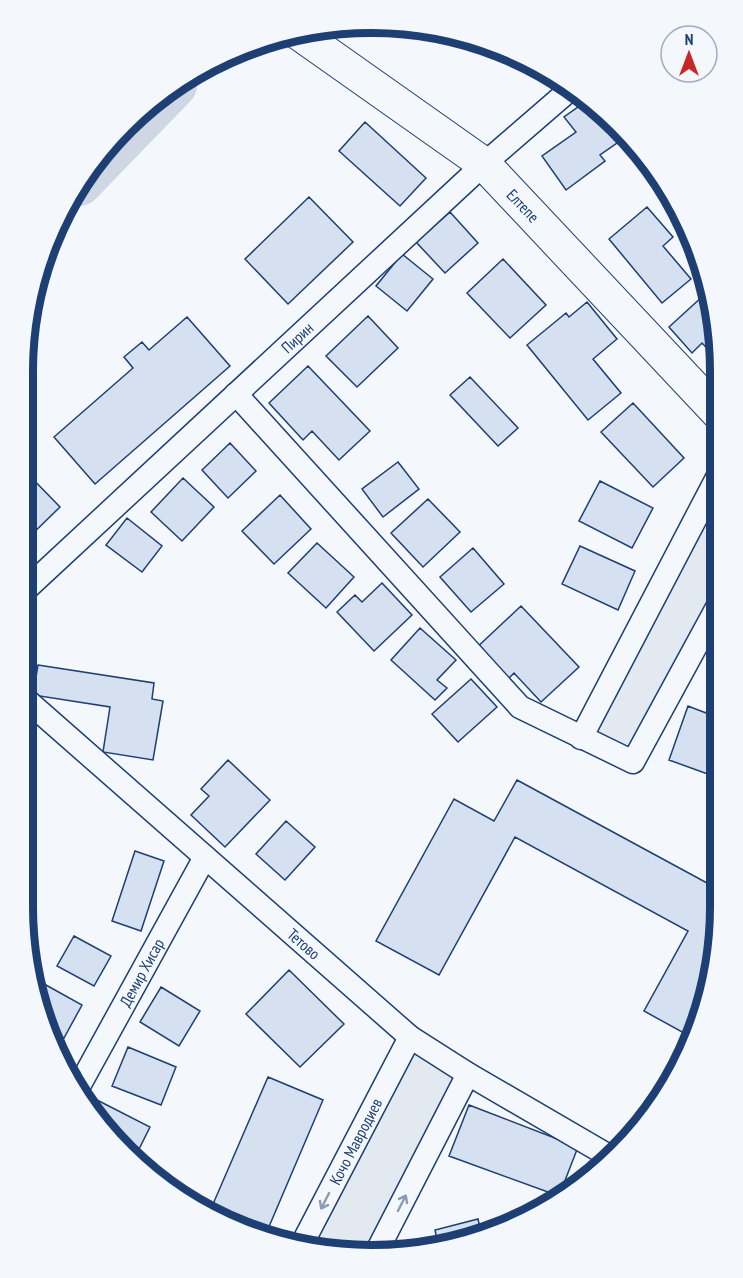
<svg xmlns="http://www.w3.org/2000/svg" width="743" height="1278" font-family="'PT Sans Narrow',sans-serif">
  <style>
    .green { fill: #e3e9f0; stroke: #687fa3; stroke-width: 1.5 }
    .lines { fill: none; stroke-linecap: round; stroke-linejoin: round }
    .river { stroke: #cfd7e4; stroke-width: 46 }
    .building { fill: #d5e0f0; stroke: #1d3f73; stroke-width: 1.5 }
    .street-casing { stroke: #1d3f73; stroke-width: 25 }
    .secondary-casing { stroke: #1d3f73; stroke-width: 35 }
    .street { stroke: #f4f7fb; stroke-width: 22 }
    .secondary { stroke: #f4f7fb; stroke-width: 33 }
    .oneway { stroke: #889bb7 }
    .labels { text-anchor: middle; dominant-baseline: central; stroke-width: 4.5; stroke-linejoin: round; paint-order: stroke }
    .street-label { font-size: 16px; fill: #1d3f73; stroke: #f4f7fb }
    .rim { fill: none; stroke: #1d3f73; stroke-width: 8 }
  </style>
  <rect width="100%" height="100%" fill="#f4f7fb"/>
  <path class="green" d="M 720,472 L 720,602 L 633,762 L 581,738 Z
    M 410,1037 L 468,1074 L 372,1255 L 301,1246 Z"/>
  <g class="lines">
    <path class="river" d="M 79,183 L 174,85"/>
  </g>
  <path class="building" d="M 588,100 L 619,125 L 627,136 L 600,155 L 605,161 L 566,190 L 542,156 L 576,132 L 564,117 Z
    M 365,122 L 426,178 L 400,206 L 339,151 Z
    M 309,197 L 353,242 L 288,304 L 245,259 Z
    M 647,207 L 673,237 L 663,246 L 691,279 L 662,303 L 609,239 Z
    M 450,212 L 478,243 L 445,273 L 416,242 Z
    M 402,254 L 433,279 L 407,311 L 376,286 Z
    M 503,259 L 546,305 L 510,338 L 467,293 Z
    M 707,283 L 720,348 L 720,362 L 702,343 L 692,353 L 669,327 L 704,295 L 699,290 Z
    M 587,302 L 617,339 L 593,359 L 621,393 L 588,420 L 527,345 L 566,313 L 569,317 Z
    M 368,316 L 398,348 L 357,387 L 326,356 Z
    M 187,317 L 230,366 L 95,484 L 54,437 L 133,368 L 124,357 L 142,342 L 149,350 Z
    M 308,366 L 370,431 L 339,460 L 312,431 L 303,440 L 269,403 Z
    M 470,377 L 518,428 L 498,446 L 450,395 Z
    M 633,403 L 684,458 L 653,487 L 601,432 Z
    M 230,443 L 256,471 L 228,498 L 202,470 Z
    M 398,462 L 419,489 L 383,517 L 362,489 Z
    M 23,469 L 60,507 L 23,543 Z
    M 183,478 L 214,507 L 182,541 L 151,512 Z
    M 600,481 L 653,508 L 632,548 L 579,521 Z
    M 280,495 L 311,529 L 274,564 L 242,531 Z
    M 428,499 L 460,532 L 423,567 L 391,533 Z
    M 127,518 L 162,546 L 142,572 L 106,545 Z
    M 317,543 L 354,577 L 326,608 L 288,573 Z
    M 580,546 L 635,571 L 618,610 L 562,584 Z
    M 473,548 L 504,584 L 471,612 L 440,577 Z
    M 382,583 L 412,615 L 374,651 L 337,612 L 355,595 L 362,602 Z
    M 521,606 L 579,667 L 541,702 L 514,673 L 503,684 L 472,652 Z
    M 420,628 L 456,660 L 437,680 L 447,688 L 435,700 L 391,660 Z
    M 38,665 L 154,683 L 152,699 L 163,701 L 153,760 L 103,752 L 110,707 L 33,695 Z
    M 718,678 L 720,766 L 716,777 L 669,760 L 688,706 L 706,713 Z
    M 471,679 L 497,707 L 458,742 L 432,714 Z
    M 228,760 L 270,800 L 225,847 L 191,815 L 209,796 L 201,789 Z
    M 517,780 L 720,890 L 720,930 L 702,1018 L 693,1038 L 644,1011 L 688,931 L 515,837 L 439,975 L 376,941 L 454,799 L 494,821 Z
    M 286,821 L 315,847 L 285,880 L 256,854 Z
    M 135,851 L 164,861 L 141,931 L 112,921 Z
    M 74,936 L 111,956 L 94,986 L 57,966 Z
    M 289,970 L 344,1024 L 300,1067 L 246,1014 Z
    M 37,980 L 82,1005 L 64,1038 L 46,1028 L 41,1018 L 35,984 Z
    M 161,987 L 200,1011 L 179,1046 L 140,1022 Z
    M 128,1047 L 176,1067 L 161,1105 L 112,1086 Z
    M 268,1077 L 323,1100 L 265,1236 L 210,1211 Z
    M 97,1100 L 150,1127 L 135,1157 L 94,1119 L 91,1112 Z
    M 469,1105 L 578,1147 L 559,1196 L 449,1156 Z
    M 478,1219 L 482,1237 L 438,1244 L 435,1230 Z"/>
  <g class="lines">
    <defs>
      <g id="street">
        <path d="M 236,394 L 520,707 L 633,762 L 720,602"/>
        <path id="s1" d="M 23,592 L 484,164 L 573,87"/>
        <path id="s2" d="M 23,697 L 410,1037 L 468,1074 L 609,1156"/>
        <path d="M 581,738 L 720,472"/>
        <path id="s3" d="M 78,1088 L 205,857"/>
        <path id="s4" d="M 301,1246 L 410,1037"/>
        <path d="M 375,1255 L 468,1074"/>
      </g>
      <g id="secondary">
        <path id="s5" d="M 297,32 L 484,164 L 720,415"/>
      </g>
    </defs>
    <use href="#street" class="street-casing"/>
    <use href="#secondary" class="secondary-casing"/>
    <use href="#street" class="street"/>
    <use href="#secondary" class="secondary"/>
  </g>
  <defs><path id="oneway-shaft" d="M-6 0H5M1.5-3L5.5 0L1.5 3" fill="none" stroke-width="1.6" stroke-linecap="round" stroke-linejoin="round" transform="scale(1.5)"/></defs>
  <g class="oneway">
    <use href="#oneway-shaft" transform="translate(325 1201) rotate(117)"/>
    <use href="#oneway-shaft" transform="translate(402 1203) rotate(-63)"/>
  </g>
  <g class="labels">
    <g class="street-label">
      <text stroke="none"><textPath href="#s5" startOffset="286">Елтепе</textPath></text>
      <text stroke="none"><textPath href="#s1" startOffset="374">Пирин</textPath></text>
      <text stroke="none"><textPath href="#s2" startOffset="374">Тетово</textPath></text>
      <text stroke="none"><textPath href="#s3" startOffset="132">Демир Хисар</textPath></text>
      <text stroke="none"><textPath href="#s4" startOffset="118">Кочо Мавродиев</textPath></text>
    </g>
  </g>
  <path d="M0 0H743V1278H0ZM371 33H372A338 338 0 0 1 710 371V907A338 338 0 0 1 372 1245H371A338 338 0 0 1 33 907V371A338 338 0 0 1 371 33Z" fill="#f4f7fb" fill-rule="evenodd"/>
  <path class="rim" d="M371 33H372A338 338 0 0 1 710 371V907A338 338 0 0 1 372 1245H371A338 338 0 0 1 33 907V371A338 338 0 0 1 371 33Z"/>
  <g transform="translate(689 54)"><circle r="28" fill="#f4f7fb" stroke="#9eadc5" stroke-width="1.5"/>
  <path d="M0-4.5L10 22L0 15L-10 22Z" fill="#c62828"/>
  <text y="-9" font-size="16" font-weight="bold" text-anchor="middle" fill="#1d3f73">N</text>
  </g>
</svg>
